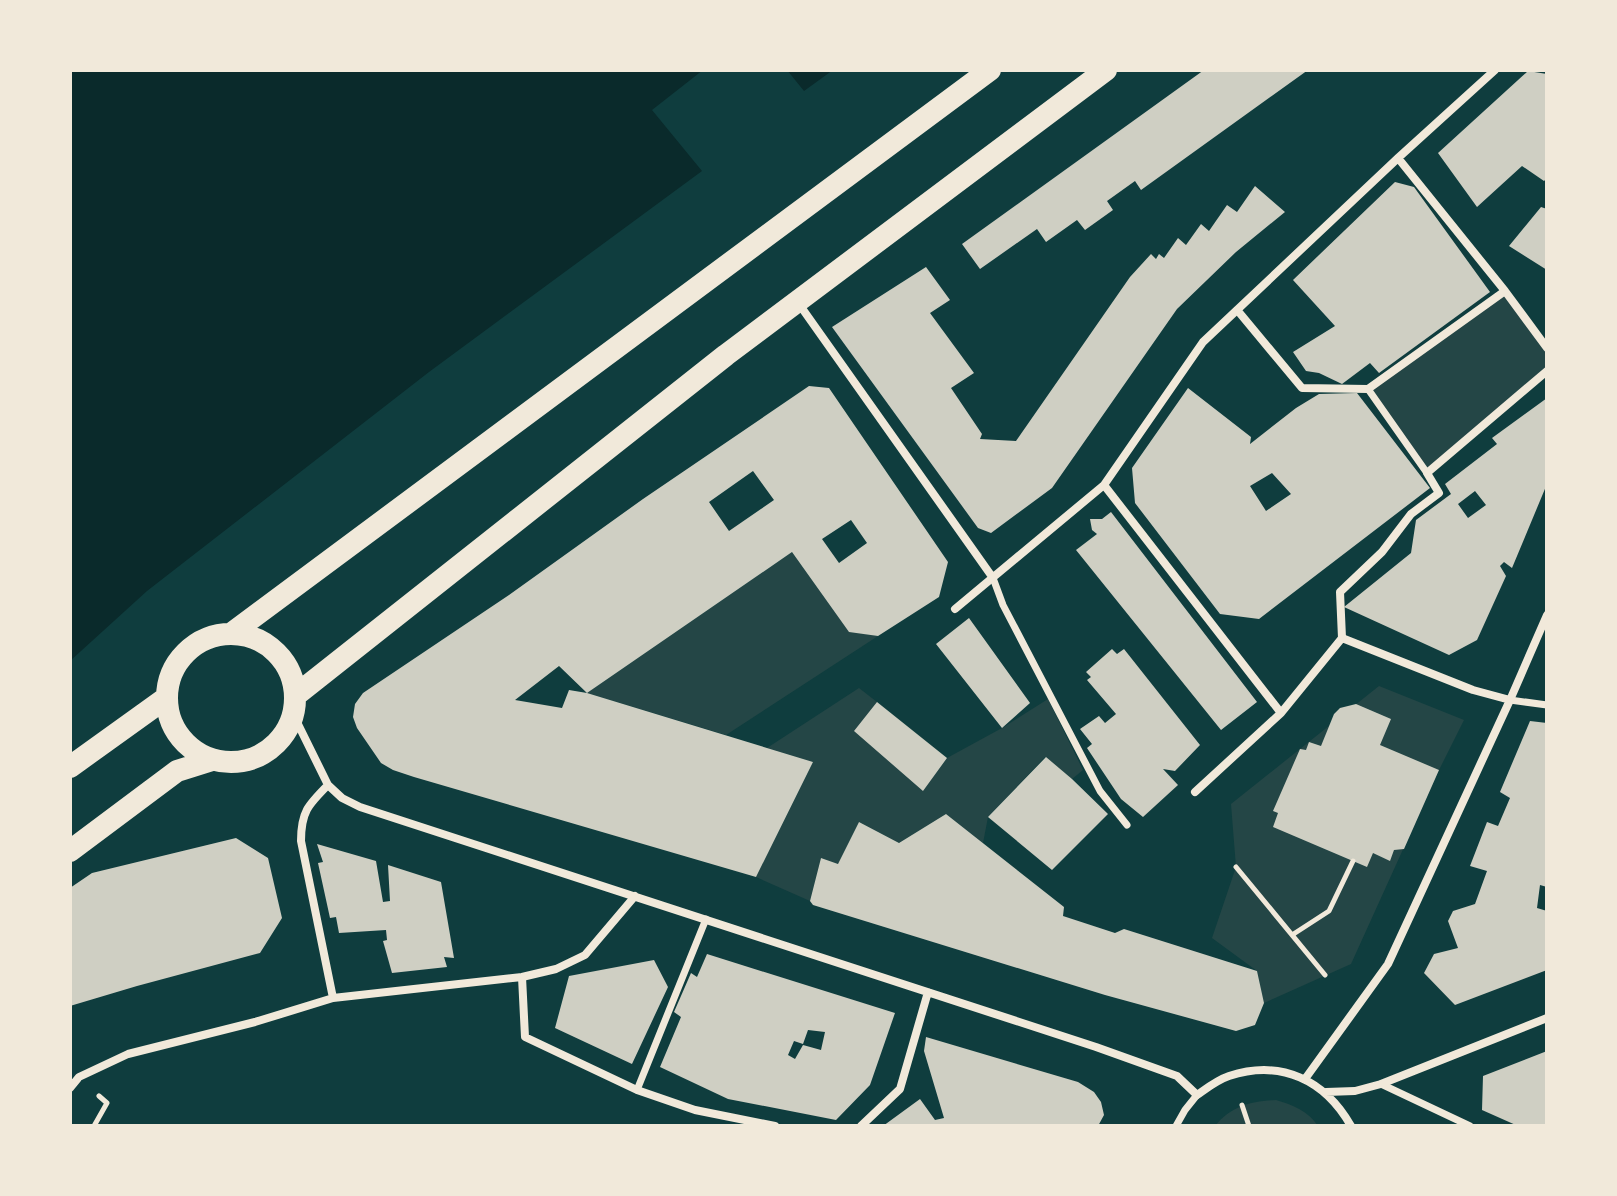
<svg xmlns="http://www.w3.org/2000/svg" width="1617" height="1196" font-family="Lato,sans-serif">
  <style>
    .green { fill: #244646 }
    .water { fill: #0a2a2b }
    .building { fill: #cfcfc3; fill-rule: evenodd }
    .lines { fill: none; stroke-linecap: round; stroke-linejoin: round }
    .path { stroke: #f1e9da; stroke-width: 5 }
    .pedestrian { stroke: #f1e9da; stroke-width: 7 }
    .minor { stroke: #f1e9da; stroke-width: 8 }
    .trunk { stroke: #f1e9da; stroke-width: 22 }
  </style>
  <rect width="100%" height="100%" fill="#0f3d3e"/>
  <path class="green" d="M 1505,291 L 1547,348 L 1547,371 L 1427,473 L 1368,389 Z
    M 792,552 L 849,631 L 878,636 L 726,735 L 587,693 Z
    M 1379,686 L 1464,720 L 1439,770 L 1351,964 L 1264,1003 L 1257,971 L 1212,938 L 1236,867 L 1231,804 Z
    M 859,688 L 877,702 L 923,790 L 947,758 L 1002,728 L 1048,699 L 1083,770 L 1072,779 L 1045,757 L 988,817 L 983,843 L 946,814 L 899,843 L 859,822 L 838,864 L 821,858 L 810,901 L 756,877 L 813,762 L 767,748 Z
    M 1276,1100 C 1293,1105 1308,1111 1318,1126 L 1215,1126 C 1231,1106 1251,1101 1276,1100 Z"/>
  <path class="water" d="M 70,70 L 703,70 L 652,110 L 702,171 L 429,372 L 147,591 L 70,661 Z
    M 787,70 L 833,70 L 804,91 Z"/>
  <path class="building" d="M 1204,70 L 1308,70 L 1141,190 L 1135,181 L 1107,201 L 1113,210 L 1085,230 L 1077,220 L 1046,242 L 1037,229 L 980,269 L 962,244 Z
    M 1528,71 L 1547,74 L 1547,178 L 1544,181 L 1522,166 L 1477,207 L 1438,153 Z
    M 1395,182 L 1414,187 L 1490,292 L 1379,373 L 1370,363 L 1342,384 L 1319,373 L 1306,371 L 1293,352 L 1335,326 L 1293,280 Z
    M 1255,186 L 1285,212 L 1236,252 L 1177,309 L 1052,488 L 991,533 L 978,528 L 832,327 L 926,267 L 950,300 L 930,313 L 974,373 L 951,388 L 982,434 L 980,439 L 1016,441 L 1130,277 L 1151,254 L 1156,259 L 1159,254 L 1164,258 L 1178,238 L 1186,245 L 1201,224 L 1209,231 L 1227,205 L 1237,212 Z
    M 1541,207 L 1547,209 L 1547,270 L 1509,246 Z
    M 809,386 L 829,388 L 948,562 L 939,597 L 878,636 L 849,632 L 792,552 L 587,693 L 813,762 L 756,877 L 414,777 L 393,770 L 381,763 L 357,728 L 353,717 L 355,704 L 363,693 L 509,595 L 643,499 ZM 753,471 L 774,500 L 729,531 L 709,502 ZM 851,520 L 867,543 L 839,563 L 822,539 ZM 559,666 L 587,693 L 569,690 L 562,708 L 515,700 Z
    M 1188,388 L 1251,437 L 1250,444 L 1296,408 L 1319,394 L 1357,393 L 1430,488 L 1259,619 L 1220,614 L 1135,503 L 1132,468 ZM 1272,473 L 1291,494 L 1266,511 L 1250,486 Z
    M 1547,398 L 1547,484 L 1512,568 L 1504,562 L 1500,566 L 1506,576 L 1477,640 L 1449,655 L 1344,607 L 1411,553 L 1416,520 L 1451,494 L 1445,484 L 1497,444 L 1492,438 ZM 1475,491 L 1486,505 L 1468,518 L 1458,504 Z
    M 1111,512 L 1257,702 L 1221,730 L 1076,550 L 1097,534 L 1092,530 L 1090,519 L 1102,519 Z
    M 969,618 L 1030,703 L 1002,728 L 936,644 Z
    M 1112,649 L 1117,654 L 1124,649 L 1200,745 L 1175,771 L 1163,769 L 1178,785 L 1143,817 L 1121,799 L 1087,748 L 1092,744 L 1080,729 L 1099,716 L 1105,723 L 1116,714 L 1087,680 L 1091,677 L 1086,672 Z
    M 877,702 L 947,758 L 923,791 L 854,731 Z
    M 1356,704 L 1391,719 L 1380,745 L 1439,770 L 1404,849 L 1394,850 L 1390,861 L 1373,853 L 1367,867 L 1273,827 L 1278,813 L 1273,811 L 1300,749 L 1306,750 L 1309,742 L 1321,746 L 1334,714 L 1340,708 Z
    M 1530,721 L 1547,723 L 1547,887 L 1540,885 L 1537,908 L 1547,911 L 1547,970 L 1455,1005 L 1424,973 L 1434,954 L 1458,948 L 1448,921 L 1453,911 L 1475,904 L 1487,871 L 1470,866 L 1487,822 L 1498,826 L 1510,798 L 1500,792 Z
    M 1046,757 L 1072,779 L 1108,814 L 1052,870 L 988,817 Z
    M 946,814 L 1064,907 L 1063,916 L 1115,933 L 1124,929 L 1257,971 L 1264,1003 L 1255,1025 L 1236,1031 L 1105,995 L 813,905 L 810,901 L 821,858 L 838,864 L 859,822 L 899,843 Z
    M 236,838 L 268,858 L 282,918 L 260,953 L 137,986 L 70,1006 L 70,888 L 92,873 Z
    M 317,844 L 376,861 L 383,902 L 390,901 L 388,865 L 441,882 L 454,958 L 444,957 L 447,967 L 392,973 L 383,941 L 387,940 L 386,930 L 339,933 L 336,917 L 330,918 L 318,863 L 323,862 Z
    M 707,954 L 895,1013 L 870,1085 L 836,1120 L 728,1099 L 660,1067 L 681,1017 L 674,1012 L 691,973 L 697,977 ZM 808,1030 L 825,1032 L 821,1050 L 803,1045 L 795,1059 L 788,1055 L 794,1041 L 803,1044 Z
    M 654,960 L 668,987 L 632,1064 L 555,1028 L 569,976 Z
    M 926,1037 L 1078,1082 L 1094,1092 L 1101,1102 L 1104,1115 L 1098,1126 L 883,1126 L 920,1099 L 935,1120 L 944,1118 L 924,1051 Z
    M 1547,1051 L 1547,1126 L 1518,1126 L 1482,1110 L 1483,1076 Z"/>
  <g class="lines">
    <path class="path" d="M 1236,867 L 1325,975
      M 1292,935 L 1329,911 L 1353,861
      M 1242,1105 L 1249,1126
      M 94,1126 L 107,1103 L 99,1096"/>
    <path class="pedestrian" d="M 1368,389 L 1427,473
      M 993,578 L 1003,605 L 1100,791 L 1127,825
      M 1510,700 L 1547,705
      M 1381,1084 L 1470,1126
      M 637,1090 L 706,919
      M 1176,1126 L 1185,1110 L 1197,1095"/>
    <path class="minor" d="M 1398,158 L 1505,291 L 1547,348
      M 799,304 L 993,578
      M 1238,311 L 1302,388 L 1368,389 L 1505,291
      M 1104,485 L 1281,713
      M 955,609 L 1104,485 L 1203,342 L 1398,158 L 1495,70
      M 1342,638 L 1473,690 L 1510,700
      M 294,716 L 328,785 L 342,798 L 360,807 L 1096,1047 L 1177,1076 L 1197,1095 C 1207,1088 1217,1080 1229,1076 C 1281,1059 1325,1080 1351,1126
      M 328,785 C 308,805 301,812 301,841 L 333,998
      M 1195,792 L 1281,713 L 1342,638 L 1340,592 L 1382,552 L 1411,514 L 1439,493 L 1427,473 L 1547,371
      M 522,977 L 525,1037 L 637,1090 L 695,1110 L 775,1126
      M 1305,1079 L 1388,964 L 1510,700 L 1547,615
      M 70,1088 L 79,1077 L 128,1054 L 255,1022 L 333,998 L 522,977 L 556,969 L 585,955 L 635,896
      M 1326,1092 L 1355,1091 L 1381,1084 L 1547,1018
      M 861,1126 L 900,1089 L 928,992"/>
    <path class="trunk" d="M 232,633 L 990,70
      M167 698a64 64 0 1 1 128 0a64 64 0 1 1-128 0Z
      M 296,695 L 726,355 L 1106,70
      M 70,767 L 166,698
      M 70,851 L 177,771 L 212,760"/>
  </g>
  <rect width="1617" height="1196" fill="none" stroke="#f1e9da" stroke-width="144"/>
</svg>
